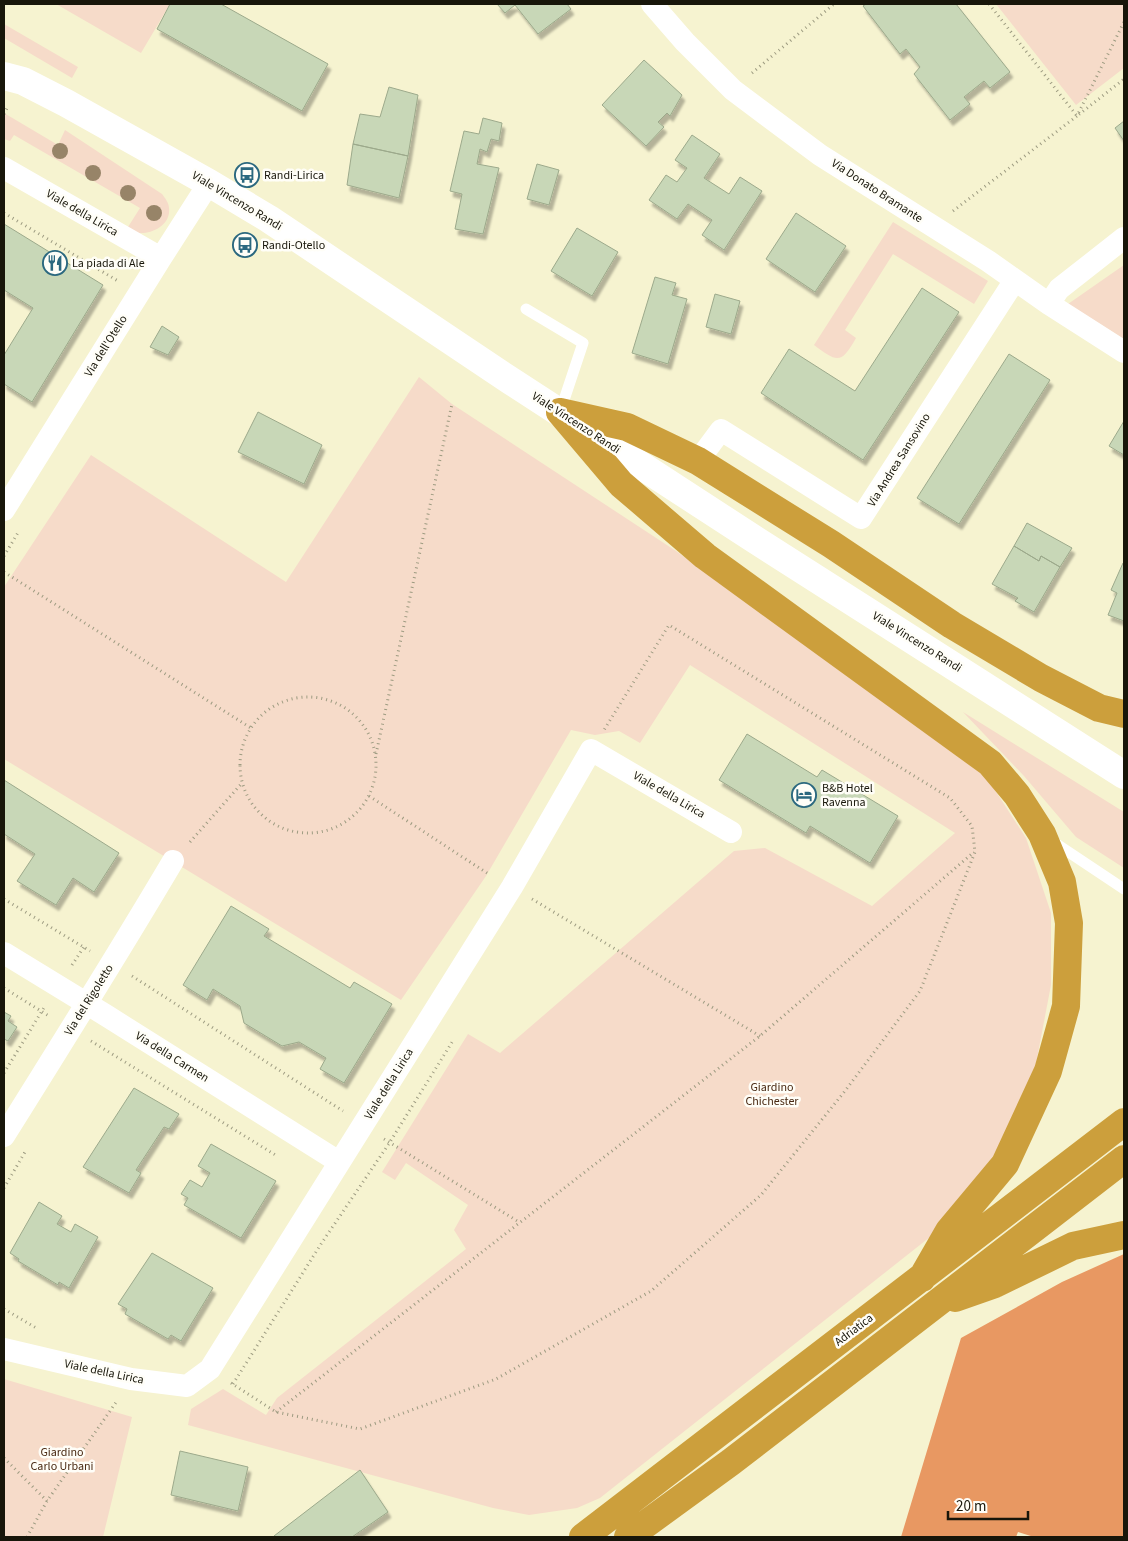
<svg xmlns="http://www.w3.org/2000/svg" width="1128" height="1541" font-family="'Source Sans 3',sans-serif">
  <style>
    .green { fill: #f6dbc9 }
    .forest { fill: #e89862 }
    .building { fill: #c8d7b7; stroke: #9ca98b; filter: url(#shadow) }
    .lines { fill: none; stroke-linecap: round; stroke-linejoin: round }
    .path { stroke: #9d9b81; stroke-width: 3; stroke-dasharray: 1 4; stroke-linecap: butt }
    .service { stroke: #fff; stroke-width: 11 }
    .minor { stroke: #fff; stroke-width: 22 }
    .tertiary { stroke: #fff; stroke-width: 28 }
    .trunk { stroke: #cc9f3c; stroke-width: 28 }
    .tree { fill: #978468 }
    .labels { text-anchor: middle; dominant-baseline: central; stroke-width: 5; stroke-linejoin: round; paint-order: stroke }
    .poi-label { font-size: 12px; fill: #18160a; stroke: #fffef8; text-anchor: start }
    .street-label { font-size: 12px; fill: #18160a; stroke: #fffef8 }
    .park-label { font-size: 12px; fill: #492912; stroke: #fffef8 }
  </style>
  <defs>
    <filter id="shadow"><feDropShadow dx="3" dy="5.5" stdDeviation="1" flood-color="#0004"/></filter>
  </defs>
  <rect width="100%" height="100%" fill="#f6f3d0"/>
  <path class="green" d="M 56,4 L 170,4 L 141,53 Z
    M 996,4 L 1124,4 L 1124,68 L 1076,105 Z
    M 4,24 L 78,67 L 72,78 L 4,38 Z
    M 4,113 L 58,145 L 65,130 L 162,194 C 165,198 169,203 169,208 C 171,225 152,234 139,233 C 135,232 131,229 128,227 L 140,208 L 14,135 L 10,141 L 4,139 Z
    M 893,222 L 988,281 L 974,304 L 893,254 L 845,330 L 856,338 C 841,365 837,362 814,345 Z
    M 1124,265 L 1124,339 L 1068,304 Z
    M 419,377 L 452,404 L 676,551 L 982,770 L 1026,838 L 1051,913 L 1051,985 L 1034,1074 L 992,1162 L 930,1237 L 600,1498 L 577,1508 L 529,1515 L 493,1508 L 188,1425 L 191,1409 L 223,1389 L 266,1415 L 277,1398 L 466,1249 L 454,1230 L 468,1205 L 406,1163 L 395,1180 L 382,1172 L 468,1034 L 500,1053 L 734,851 L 765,848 L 872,906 L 955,833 L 690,665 L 640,743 L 619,731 L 595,735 L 571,730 L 486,876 L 401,1000 L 4,759 L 4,587 L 91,455 L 286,582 Z
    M 963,712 L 1124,812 L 1124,868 L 1076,837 L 1024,776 Z
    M 4,1379 L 132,1417 L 103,1537 L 4,1537 Z"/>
  <path class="forest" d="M 1124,1254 L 1124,1537 L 1034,1537 L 1018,1532 L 1016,1537 L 901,1537 L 961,1338 L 1062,1282 Z"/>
  <path class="building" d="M 170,4 L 221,4 L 328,64 L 302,111 L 157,29 Z
    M 497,4 L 567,4 L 571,9 L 538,34 L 515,5 L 505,13 Z
    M 866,4 L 956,4 L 1010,72 L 990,88 L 984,81 L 964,97 L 970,104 L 950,120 L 914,74 L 920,67 L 906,49 L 900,54 L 863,6 Z
    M 644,60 L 682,95 L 670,116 L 667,113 L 658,122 L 664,127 L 646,146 L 602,105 Z
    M 389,87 L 418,95 L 408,156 L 353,144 L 360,114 L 380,117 Z
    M 483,118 L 502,123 L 499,141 L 491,139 L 487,152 L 480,149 L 477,164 L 499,168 L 483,234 L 455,229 L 462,194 L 450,191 L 464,131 L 479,134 Z
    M 1124,121 L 1124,141 L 1115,128 Z
    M 692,135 L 720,154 L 704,178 L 729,194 L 740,177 L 762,191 L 724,250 L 702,235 L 712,220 L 688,204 L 677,219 L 649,200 L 666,175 L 677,182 L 687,168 L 675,160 Z
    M 353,144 L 408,156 L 399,198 L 347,185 Z
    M 537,164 L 559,170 L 549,205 L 527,199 Z
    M 796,213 L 846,246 L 815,292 L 766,259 Z
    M 4,224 L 103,285 L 32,402 L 4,384 L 4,355 L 33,308 L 4,290 Z
    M 577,228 L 618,252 L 592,296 L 551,271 Z
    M 655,277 L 676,283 L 672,295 L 687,299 L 668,364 L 632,353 Z
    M 922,288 L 959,312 L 863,460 L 761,393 L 789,349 L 855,391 Z
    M 715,294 L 740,301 L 731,334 L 706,327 Z
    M 162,326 L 179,337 L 168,355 L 150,347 Z
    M 1009,354 L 1050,380 L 959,524 L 917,498 Z
    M 258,412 L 322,445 L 304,484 L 238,452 Z
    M 1124,421 L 1124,455 L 1109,446 Z
    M 1027,523 L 1072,548 L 1060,567 L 1041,556 L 1039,561 L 1014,546 Z
    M 1014,546 L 1039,561 L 1041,556 L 1060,567 L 1034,612 L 1015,601 L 1018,598 L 992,584 Z
    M 1123,563 L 1124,563 L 1124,621 L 1108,615 L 1117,593 L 1111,590 Z
    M 747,734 L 817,777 L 822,770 L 898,816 L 870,863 L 810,826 L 806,833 L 719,780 Z
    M 4,780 L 119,853 L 94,892 L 73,878 L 56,905 L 17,881 L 35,854 L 4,834 Z
    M 231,906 L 269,929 L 264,936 L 350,988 L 354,982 L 392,1004 L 344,1083 L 320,1069 L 326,1058 L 299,1042 L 282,1046 L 244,1023 L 240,1006 L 213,989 L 207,1000 L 183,985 Z
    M 4,1012 L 11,1016 L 8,1021 L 17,1027 L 8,1041 L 4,1039 Z
    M 134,1088 L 179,1114 L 169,1129 L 164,1127 L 136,1170 L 141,1173 L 129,1193 L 83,1167 Z
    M 211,1144 L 276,1181 L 241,1238 L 184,1205 L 188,1198 L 181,1194 L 190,1180 L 202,1187 L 210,1173 L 198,1166 Z
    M 39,1202 L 62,1216 L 57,1224 L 71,1232 L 75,1224 L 98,1237 L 69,1288 L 59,1282 L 58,1285 L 18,1261 L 19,1259 L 10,1253 Z
    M 152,1253 L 213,1288 L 181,1341 L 171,1335 L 168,1339 L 125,1314 L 127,1309 L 118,1304 Z
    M 180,1451 L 248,1467 L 238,1511 L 171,1495 Z
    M 360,1470 L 388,1512 L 352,1537 L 275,1537 L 274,1536 Z"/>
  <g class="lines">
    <path class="path" d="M 989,4 L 1077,116 L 1124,79
      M 752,73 L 834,4
      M 4,114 L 8,106
      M 953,211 L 1077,116 L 1124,22
      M 4,213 L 118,281
      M 4,556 L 19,531
      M 4,572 L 251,728
      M240 765a68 68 0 1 1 136 0a68 68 0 1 1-136 0Z
      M 376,754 L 452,404
      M 369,796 L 490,875
      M 190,842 L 242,783
      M 4,899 L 90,951
      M 532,899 L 760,1036
      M 72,965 L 84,947
      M 132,976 L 343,1111
      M 4,988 L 49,1016
      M 91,1041 L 277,1156
      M 4,1073 L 45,1006
      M 384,1139 L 519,1222
      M 4,1188 L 25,1152
      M 4,1309 L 38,1329
      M 231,1383 L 276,1412 L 360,1429 L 496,1379 L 651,1291 L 761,1195 L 845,1091 L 920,991 L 975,852 L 972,826 L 950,798 L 669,625 L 604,730
      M 233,1384 L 321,1244 L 390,1142 L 454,1039
      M 276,1412 L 760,1036 L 974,852
      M 4,1458 L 47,1501
      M 27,1537 L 47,1501 L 117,1401"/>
    <path class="service" d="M 526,309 L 583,343 L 560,412
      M 1052,841 L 1124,889"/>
    <path class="minor" d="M 652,4 L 685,42 L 733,90 L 820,155 L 988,261 L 1049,304 L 1124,352
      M 4,168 L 161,258
      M 1049,304 L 1059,289 L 1124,238
      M 698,461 L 721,430 L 861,518 L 1015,280
      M 4,510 L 161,258 L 209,183
      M 4,953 L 107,1016 L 339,1162
      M 4,1136 C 61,1045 118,954 173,861
      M 4,1349 L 131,1379 L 187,1386 L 210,1369 L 512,887 L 591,750 L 731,832"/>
    <path class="tertiary" d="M 4,76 L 23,81 L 66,103 L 209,183 L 269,219 L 511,381 L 751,537 L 1124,775"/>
    <path class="trunk" d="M 560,412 L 621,484 L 705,556 L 990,763 L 1017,795 L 1042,834 L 1062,882 L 1069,923 L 1066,1006 L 1048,1071 L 1005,1164 L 949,1231 L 922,1278
      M 560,412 L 627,427 L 698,461 L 831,544 L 952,625 L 1041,678 L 1099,708 L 1124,714
      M 955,1298 L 995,1284 L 1073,1246 L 1124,1235
      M 583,1537 L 1124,1122
      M 628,1537 L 731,1462 L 1124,1159"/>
  </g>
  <g class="tree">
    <circle cx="60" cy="151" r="8"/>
    <circle cx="93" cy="173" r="8"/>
    <circle cx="128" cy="193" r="8"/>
    <circle cx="154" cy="213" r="8"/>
  </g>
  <defs>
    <symbol id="bus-ring" viewBox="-11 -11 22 22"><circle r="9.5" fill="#fffef8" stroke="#2b687f" stroke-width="1.5"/><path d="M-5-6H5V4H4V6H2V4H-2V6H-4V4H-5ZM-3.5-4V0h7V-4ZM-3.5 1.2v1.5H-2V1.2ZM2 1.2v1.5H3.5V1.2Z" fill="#2b687f"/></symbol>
    <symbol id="restaurant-ring" viewBox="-11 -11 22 22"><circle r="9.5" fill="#fffef8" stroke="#2b687f" stroke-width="1.5"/><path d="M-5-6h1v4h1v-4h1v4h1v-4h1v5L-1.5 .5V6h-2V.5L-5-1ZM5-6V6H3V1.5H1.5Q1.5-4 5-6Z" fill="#2b687f"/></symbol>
    <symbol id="hotel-ring" viewBox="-11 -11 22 22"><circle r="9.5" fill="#fffef8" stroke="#2b687f" stroke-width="1.5"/><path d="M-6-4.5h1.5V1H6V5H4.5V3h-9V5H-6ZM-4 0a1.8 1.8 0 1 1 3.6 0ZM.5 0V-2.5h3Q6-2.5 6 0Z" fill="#2b687f"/></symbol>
  </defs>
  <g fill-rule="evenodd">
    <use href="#bus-ring" x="233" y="161" width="28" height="28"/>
    <use href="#bus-ring" x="231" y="231" width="28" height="28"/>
    <use href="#restaurant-ring" x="41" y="249" width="28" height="28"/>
    <use href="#hotel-ring" x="790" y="781" width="28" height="28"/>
  </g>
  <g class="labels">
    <g class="poi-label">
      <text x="264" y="175">Randi-Lirica</text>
      <text x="262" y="245">Randi-Otello</text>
      <text x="72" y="263">La piada di Ale</text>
      <text x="822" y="788">B&amp;B Hotel<tspan x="822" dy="14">Ravenna</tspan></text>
    </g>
    <g class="street-label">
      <text transform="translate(877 191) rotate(33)">Via Donato Bramante</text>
      <text transform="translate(237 201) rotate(31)">Viale Vincenzo Randi</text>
      <text transform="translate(82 213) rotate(30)">Viale della Lirica</text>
      <text transform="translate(106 346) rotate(-58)">Via dell'Otello</text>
      <text transform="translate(576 423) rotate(33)">Viale Vincenzo Randi</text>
      <text transform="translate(899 460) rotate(-58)">Via Andrea Sansovino</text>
      <text transform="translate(917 642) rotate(32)">Viale Vincenzo Randi</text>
      <text transform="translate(669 795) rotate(30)">Viale della Lirica</text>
      <text transform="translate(89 1000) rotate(-58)">Via del Rigoletto</text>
      <text transform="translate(172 1057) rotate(32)">Via della Carmen</text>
      <text transform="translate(389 1084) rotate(-58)">Viale della Lirica</text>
      <text transform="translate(854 1330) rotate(-37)">Adriatica</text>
      <text transform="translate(104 1372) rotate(12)">Viale della Lirica</text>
    </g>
    <g class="park-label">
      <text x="772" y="1087">Giardino<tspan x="772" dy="14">Chichester</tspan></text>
      <text x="62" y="1452">Giardino<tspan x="62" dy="14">Carlo Urbani</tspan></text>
    </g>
  </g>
  <rect width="1128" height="1541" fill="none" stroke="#18160a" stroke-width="10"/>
  <path d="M948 1511v8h80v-8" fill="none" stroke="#18160a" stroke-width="2.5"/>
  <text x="956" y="1511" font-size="15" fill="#18160a" stroke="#fffef8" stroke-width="4" paint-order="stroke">20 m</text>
</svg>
